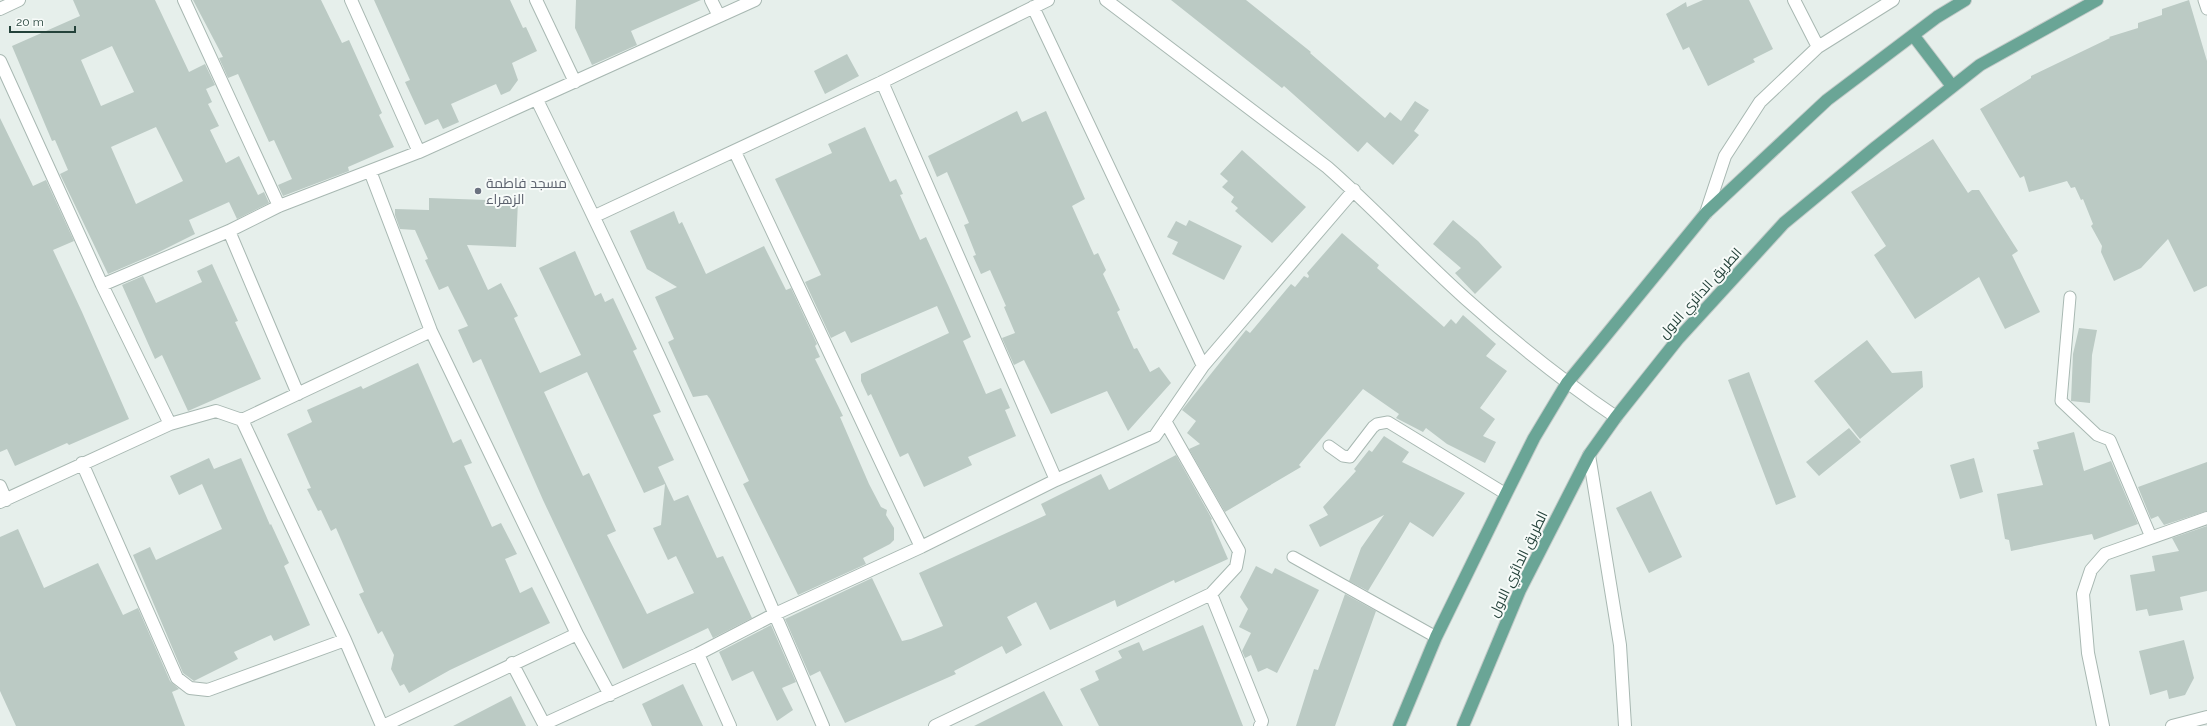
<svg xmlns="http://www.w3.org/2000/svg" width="2207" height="726" font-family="Raleway,Cairo,sans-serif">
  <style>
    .building { fill: #bbcac4; fill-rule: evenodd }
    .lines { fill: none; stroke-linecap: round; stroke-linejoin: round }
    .service-casing { stroke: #a8b8b2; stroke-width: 13 }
    .minor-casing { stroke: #a8b8b2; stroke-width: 14 }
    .primary-casing { stroke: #c2cac8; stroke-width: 14 }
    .service { stroke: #fff; stroke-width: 11 }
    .minor { stroke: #fff; stroke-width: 12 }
    .primary { stroke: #6aa596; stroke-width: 12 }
    .worship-dot { fill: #6b7280; stroke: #f7fbf9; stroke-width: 1.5 }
    .labels { text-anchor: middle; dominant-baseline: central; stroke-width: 4; stroke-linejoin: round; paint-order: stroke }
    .worship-label { font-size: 14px; fill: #5b616d; stroke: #f7fbf9; text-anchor: start }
    .street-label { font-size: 14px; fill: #24423a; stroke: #f7fbf9 }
  </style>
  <rect width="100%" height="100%" fill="#e6efeb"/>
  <path class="building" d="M 73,0 L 155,0 L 189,72 L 205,64 L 215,85 L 206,89 L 212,102 L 208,104 L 219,126 L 210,130 L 226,163 L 239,156 L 258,195 L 264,192 L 269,203 L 237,219 L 229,202 L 189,220 L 195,234 L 157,253 L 108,274 L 60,174 L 68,170 L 55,140 L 52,141 L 12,46 L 80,16 ZM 112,46 L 134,92 L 101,106 L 81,60 ZM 156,127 L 183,181 L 136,204 L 111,147 Z
    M 193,0 L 321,0 L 342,43 L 349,40 L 382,113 L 379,115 L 394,147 L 348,167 L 349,171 L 283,196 L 278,185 L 292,179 L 274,140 L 269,142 L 238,74 L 228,78 L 219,58 L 223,57 Z
    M 374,0 L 510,0 L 523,28 L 526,27 L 537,51 L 512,63 L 518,80 L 510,91 L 501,95 L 496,84 L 451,104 L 459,122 L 443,129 L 438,119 L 425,125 L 405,82 L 410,80 Z
    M 576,0 L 701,0 L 631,31 L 637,45 L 592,65 L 575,28 Z
    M 1171,0 L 1246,0 L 1311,52 L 1310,53 L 1385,118 L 1390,112 L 1401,121 L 1415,101 L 1429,110 L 1414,131 L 1419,135 L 1393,165 L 1367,142 L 1358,152 L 1284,86 L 1282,88 Z
    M 1703,0 L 1749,0 L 1773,49 L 1753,59 L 1755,62 L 1708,86 L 1689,47 L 1683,50 L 1666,14 L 1686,2 L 1687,7 Z
    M 2189,0 L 2207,61 L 2207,286 L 2194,292 L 2168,239 L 2141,268 L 2114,281 L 2101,252 L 2102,246 L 2091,226 L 2093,224 L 2083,199 L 2081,200 L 2075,187 L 2071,188 L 2067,181 L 2029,192 L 2024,176 L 2020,178 L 1980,109 L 2031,78 L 2031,76 L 2110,38 L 2109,37 L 2138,28 L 2138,23 L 2162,15 L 2162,9 Z
    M 847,54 L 859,76 L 825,94 L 814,71 Z
    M 1017,111 L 1022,122 L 1046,111 L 1085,199 L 1072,206 L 1094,255 L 1098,253 L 1106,270 L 1103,274 L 1120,310 L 1117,312 L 1134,349 L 1137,348 L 1150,372 L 1159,367 L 1171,383 L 1128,431 L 1107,391 L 1051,414 L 1024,360 L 1014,365 L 1002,338 L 1015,333 L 1004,307 L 1006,306 L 990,270 L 981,274 L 973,256 L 976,255 L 964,225 L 969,223 L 947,172 L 937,177 L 928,156 Z
    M 0,118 L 33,186 L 46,180 L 74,241 L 53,250 L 82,312 L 129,419 L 69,445 L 67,443 L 15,466 L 7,449 L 0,452 Z
    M 865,127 L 890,182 L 896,179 L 903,194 L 900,195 L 920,240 L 926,237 L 948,285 L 971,337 L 963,341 L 986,394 L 1001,388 L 1010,408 L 1005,410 L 1016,436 L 968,457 L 972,465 L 924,487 L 908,453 L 900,457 L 871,394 L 868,396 L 861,381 L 861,374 L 949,333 L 937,306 L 851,343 L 845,331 L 831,338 L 805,282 L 821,275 L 775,179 L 832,153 L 828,144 Z
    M 1933,139 L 1968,193 L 1972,190 L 1979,190 L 2018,251 L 2012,255 L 2040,312 L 2005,329 L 1979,277 L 1915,319 L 1874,255 L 1886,246 L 1851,192 Z
    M 1242,150 L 1306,207 L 1272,243 L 1235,211 L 1238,208 L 1231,202 L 1234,197 L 1222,187 L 1228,181 L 1220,174 Z
    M 429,198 L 518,201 L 516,247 L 467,245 L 488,290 L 501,283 L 518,316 L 514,318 L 540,373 L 581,355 L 539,268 L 575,251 L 595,296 L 601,293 L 605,302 L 613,298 L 637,349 L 633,351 L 661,412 L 653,415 L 674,460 L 658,467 L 674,501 L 688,495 L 717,558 L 723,556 L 752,618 L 713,638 L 708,628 L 623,669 L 543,500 L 481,359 L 473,363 L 458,330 L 468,326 L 448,286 L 439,290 L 425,260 L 428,259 L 415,230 L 400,229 L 395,215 L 395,209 L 429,210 ZM 587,372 L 644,493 L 665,484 L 661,525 L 653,528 L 668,560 L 676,556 L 694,593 L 647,614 L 607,535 L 616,531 L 589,473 L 583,476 L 544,392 Z
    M 674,211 L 679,224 L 682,222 L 706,274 L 764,246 L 786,290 L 791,288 L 817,344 L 815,346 L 820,357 L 815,359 L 843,416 L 840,417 L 869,484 L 881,507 L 887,510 L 886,515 L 894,528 L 894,540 L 890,544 L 863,558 L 866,564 L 798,595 L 743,484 L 749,481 L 710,399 L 707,395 L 693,397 L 668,342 L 674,339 L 655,297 L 677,287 L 647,269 L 630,231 Z
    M 1189,220 L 1242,246 L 1224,280 L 1172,254 L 1178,242 L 1167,237 L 1176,221 L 1186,226 Z
    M 1453,220 L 1478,241 L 1502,267 L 1475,294 L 1455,273 L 1461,268 L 1433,244 Z
    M 1342,233 L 1379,265 L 1377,268 L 1444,327 L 1451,319 L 1456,324 L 1463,315 L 1496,344 L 1486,356 L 1507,371 L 1480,408 L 1495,419 L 1483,436 L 1496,442 L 1485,463 L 1447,444 L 1426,428 L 1423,432 L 1396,418 L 1399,414 L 1363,389 L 1299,465 L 1301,467 L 1225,512 L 1189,449 L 1200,444 L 1187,433 L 1196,421 L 1182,410 L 1246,330 L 1250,333 L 1291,284 L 1295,287 L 1304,276 L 1308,278 L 1309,276 L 1307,273 Z
    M 212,264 L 238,321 L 235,322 L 261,379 L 188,411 L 162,355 L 155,359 L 122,285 L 143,276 L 156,303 L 202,282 L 197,271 Z
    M 2079,328 L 2097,330 L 2092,355 L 2090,403 L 2071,401 L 2073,354 Z
    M 1867,340 L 1892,373 L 1922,371 L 1923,387 L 1860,439 L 1814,381 Z
    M 418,363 L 453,443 L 461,439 L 472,463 L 464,466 L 492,527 L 501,523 L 517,554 L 505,559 L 520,593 L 532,587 L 550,623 L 450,670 L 409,693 L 404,684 L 400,686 L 391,669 L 394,655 L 382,631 L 378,634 L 359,594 L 364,592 L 336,528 L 331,531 L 321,510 L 318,511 L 307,489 L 311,488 L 287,434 L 312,422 L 307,410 L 361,386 L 363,389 Z
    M 1749,372 L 1796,497 L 1776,505 L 1728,380 Z
    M 1849,428 L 1861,442 L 1819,476 L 1806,462 Z
    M 2074,432 L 2084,471 L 2111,461 L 2138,524 L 2094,540 L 2092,534 L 2011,551 L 2009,540 L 2005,539 L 1997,494 L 2043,485 L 2033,450 L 2039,449 L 2037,442 Z
    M 1384,436 L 1409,452 L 1402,462 L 1465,493 L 1433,537 L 1410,522 L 1368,591 L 1349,581 L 1361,548 L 1384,515 L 1320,547 L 1309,525 L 1328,515 L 1323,507 L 1356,471 L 1354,469 L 1369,450 L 1372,452 Z
    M 1176,455 L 1212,519 L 1211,520 L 1228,559 L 1175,583 L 1174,580 L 1117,607 L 1115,600 L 1050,630 L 1036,602 L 1007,617 L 1022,645 L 1006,654 L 1002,646 L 954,671 L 956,674 L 845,723 L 820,671 L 810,676 L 785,619 L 872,578 L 902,641 L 911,639 L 943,626 L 919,573 L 1046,515 L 1041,504 L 1101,474 L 1109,490 Z
    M 209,458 L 214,469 L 241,458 L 270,525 L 271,524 L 289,563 L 284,566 L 310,625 L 274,641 L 271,635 L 234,652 L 238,659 L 194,681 L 183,673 L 133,555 L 150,547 L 156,560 L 222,529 L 202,484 L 179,495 L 170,476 Z
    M 1974,458 L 1983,492 L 1960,499 L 1950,465 Z
    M 2207,462 L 2207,511 L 2164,525 L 2158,516 L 2151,519 L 2138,487 Z
    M 1651,491 L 1682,557 L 1649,573 L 1616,508 Z
    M 2207,526 L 2207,591 L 2180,597 L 2183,610 L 2149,616 L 2147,609 L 2136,611 L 2130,575 L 2155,571 L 2152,556 L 2179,551 L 2172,538 Z
    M 18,529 L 44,588 L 98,563 L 123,615 L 138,608 L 170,681 L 179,689 L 172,692 L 185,726 L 16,726 L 0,691 L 0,537 Z
    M 1256,566 L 1272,574 L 1275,568 L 1319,590 L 1277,673 L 1267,668 L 1258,672 L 1251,655 L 1245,658 L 1242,651 L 1251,633 L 1239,627 L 1248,609 L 1240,597 Z
    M 1345,594 L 1376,611 L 1335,726 L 1296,726 L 1314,669 L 1318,670 Z
    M 771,625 L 796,682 L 782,688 L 793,710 L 777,721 L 753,671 L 732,681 L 719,652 Z
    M 1203,625 L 1243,726 L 1099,726 L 1080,689 L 1099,680 L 1095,671 L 1122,658 L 1118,651 L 1139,642 L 1143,651 Z
    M 2184,640 L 2194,678 L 2185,695 L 2169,699 L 2167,690 L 2150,695 L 2139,651 Z
    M 683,684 L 703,726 L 652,726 L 642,704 Z
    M 1044,691 L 1063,726 L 974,726 Z
    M 511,696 L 526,726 L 453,726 Z"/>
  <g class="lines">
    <defs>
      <path id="service" d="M 2204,0 L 2207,9
        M 2070,297 L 2061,401 L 2097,435 L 2110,440 L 2151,537
        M 1329,446 L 1343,456 L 1350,457 L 1373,427 L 1377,424 L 1388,422 L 1506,494
        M 1293,557 L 1436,637"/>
      <path id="minor" d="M 184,0 L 279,206
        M 351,0 L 419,152
        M 536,0 L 575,82
        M 711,0 L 719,16
        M 1106,0 L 1327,167 C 1375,209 1418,256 1466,299 C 1513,341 1563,381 1616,417
        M 1794,0 L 1818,47
        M 1033,7 L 1203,366
        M 0,9 L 19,0
        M 0,61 L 102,285 L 170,424
        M 882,82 L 1056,480
        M 537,100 C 638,305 733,515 823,726
        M 735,152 L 921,547
        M 370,171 L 431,331 L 577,634 L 610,695
        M 1706,213 L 1725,156 L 1760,102 L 1818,47 L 1893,0
        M 595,216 L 882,82 L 1048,0
        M 229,231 L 298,394
        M 102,285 L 229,231 L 279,206 L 419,152 L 755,0
        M 242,420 L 431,331
        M 1165,421 L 1239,551 L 1236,567 L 1211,594 L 1262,721 L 1260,726
        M 1589,455 L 1620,645 L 1625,726
        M 82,463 L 177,678 L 190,688 L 208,690 L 345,640
        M 0,486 L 6,500
        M 0,502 L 170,424 L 216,411 L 242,420 L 345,640 L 382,726
        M 698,654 L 730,726
        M 512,663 L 545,726
        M 544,724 L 698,654 L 775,614 L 921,547 L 1056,480 L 1155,436 L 1203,366 L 1354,190
        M 383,726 L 577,634
        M 935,726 L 1211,594
        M 2103,726 L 2088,653 L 2083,594 L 2091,570 L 2105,554 L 2207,518
        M 2172,726 L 2207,717"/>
      <path id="primary" d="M 1913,35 L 1952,86
        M 1399,726 L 1436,637 L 1506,494 L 1534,438 L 1567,383 L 1706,213 L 1827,100 L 1937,17 L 1965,0
        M 1463,726 L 1520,590 L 1589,455 L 1616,417 L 1678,339 L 1784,223 L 1876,147 L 1980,65 L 2097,0"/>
    </defs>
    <use href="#service" class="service-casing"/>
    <use href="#minor" class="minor-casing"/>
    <use href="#primary" class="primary-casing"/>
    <use href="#service" class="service"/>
    <use href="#minor" class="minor"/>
    <use href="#primary" class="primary"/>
  </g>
  <circle class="worship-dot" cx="478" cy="191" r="4"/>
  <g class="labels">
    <g class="worship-label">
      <text x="486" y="183">مسجد فاطمة<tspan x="486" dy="16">الزهراء</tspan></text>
    </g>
    <g class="street-label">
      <text transform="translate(1700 293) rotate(-48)">الطريق الدائري الاول</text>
      <text transform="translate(1518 564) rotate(-64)">الطريق الدائري الاول</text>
    </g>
  </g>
  <path d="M10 26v6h65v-6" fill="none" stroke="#24423a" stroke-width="2"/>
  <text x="16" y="26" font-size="12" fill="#24423a" stroke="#f7fbf9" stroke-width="3" paint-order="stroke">20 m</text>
</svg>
